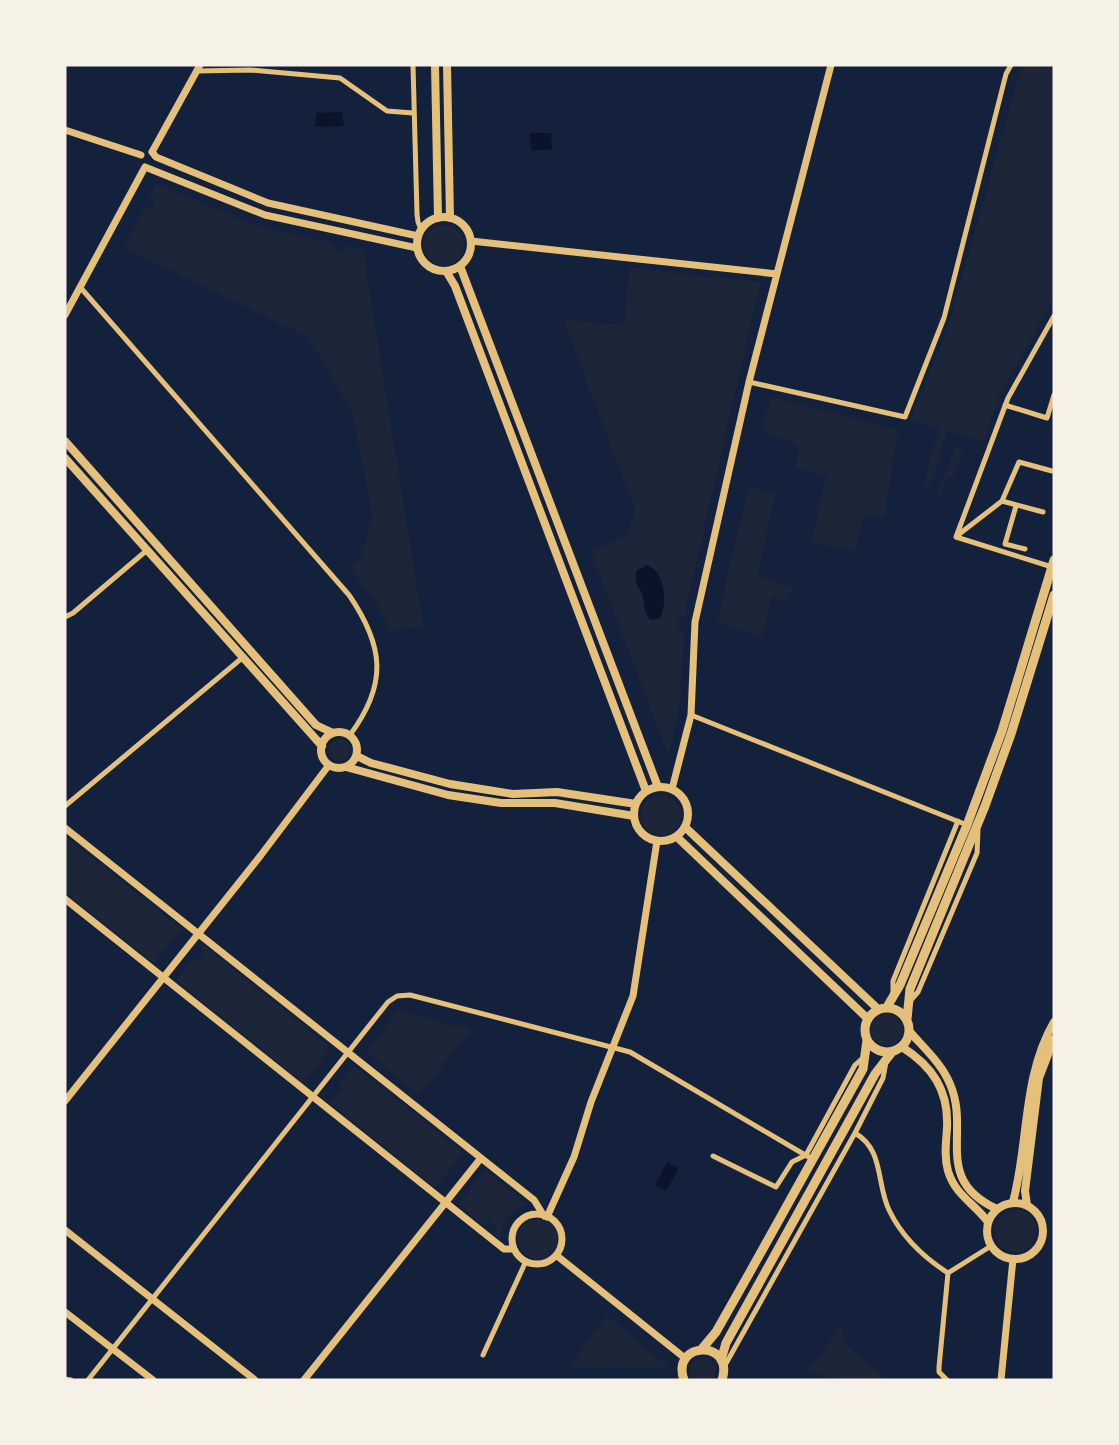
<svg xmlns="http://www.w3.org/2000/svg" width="1119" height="1445" font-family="'PT Serif',serif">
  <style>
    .green { fill: #1d2539 }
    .water { fill: #0b132b }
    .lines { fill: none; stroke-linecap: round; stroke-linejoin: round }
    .minor { stroke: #e5c07b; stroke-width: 5 }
    .tertiary { stroke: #e5c07b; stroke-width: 7 }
    .secondary { stroke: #e5c07b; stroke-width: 8 }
    .primary { stroke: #e5c07b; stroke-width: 9 }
  </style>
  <rect width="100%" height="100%" fill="#14213d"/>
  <path class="green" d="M 1022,65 L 1035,65 L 1054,70 L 1054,298 L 1000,394 L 984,441 L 947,431 L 939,456 L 941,458 L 929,486 L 924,485 L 939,428 L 910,421 L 947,330 Z
    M 156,184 L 260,227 L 334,243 L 333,249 L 344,252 L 346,245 L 363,250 L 423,626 L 390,631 L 378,605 L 350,569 L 361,556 L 373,517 L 353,413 L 308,337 L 124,248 L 145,207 L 151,210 L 156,203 L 149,198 Z
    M424 245a20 20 0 1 1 40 0a20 20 0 1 1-40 0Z
    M 630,268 L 760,282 L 684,617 L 677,618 L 677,631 L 684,631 L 680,700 L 669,757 L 591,552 L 627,536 L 635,510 L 563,319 L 624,326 Z
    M 772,397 L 898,430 L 884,519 L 864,513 L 855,552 L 811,542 L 826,476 L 796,468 L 799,449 L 787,440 L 761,430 Z
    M 955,447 L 963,450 L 953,477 L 948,475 L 939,499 L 936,498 Z
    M 749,487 L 776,493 L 757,577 L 794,587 L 787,601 L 772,597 L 761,637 L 717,621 Z
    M329 750a11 11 0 1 1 22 0a11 11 0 1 1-22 0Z
    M641 815a20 20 0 1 1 40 0a20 20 0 1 1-40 0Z
    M 65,836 L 181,929 L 154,963 L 65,892 Z
    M 204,946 L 331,1048 L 303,1082 L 176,980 L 193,959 L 197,961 L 204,952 L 201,949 Z
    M 398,1011 L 471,1030 L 419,1095 L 366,1052 Z
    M871 1030a16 16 0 1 1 32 0a16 16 0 1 1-32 0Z
    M 352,1067 L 356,1067 L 463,1153 L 435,1188 L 326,1099 L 332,1102 L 342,1089 L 338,1085 Z
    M 485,1171 L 528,1204 C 511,1209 501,1221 500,1239 L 493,1234 L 497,1229 L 488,1220 L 483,1226 L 459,1204 Z
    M995 1231a21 21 0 1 1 42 0a21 21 0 1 1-42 0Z
    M518 1239a20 20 0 1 1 40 0a20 20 0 1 1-40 0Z
    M 607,1316 L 667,1365 L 666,1368 L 568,1367 Z
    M 840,1325 L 847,1345 L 886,1380 L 844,1380 L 807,1371 L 817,1361 Z
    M 706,1357 L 716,1366 L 714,1380 L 693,1380 C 686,1369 692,1357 706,1357 Z"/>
  <path class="water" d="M 342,112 L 344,126 L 315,127 L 316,113 Z
    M 530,133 L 551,133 L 552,149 L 533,151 L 531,149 Z
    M 647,565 C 665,572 668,602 660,618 L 651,620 C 643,612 645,608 643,598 C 641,586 632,586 637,570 Z
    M 667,1162 L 679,1168 L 666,1191 L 655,1185 Z"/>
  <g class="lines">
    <path class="minor" d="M 413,65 L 417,214 L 418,222 L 421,229
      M 197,71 L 250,70 L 340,78 L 387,111 L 413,113
      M 80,287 L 349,595 C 384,646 388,684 350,735
      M 749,382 L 905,417 L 944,318 L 1006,74 L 1011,65
      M 1005,405 L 1047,418 L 1054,395
      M 1002,501 L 1019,462 L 1052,471
      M 1016,506 L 1005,544 L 1025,549
      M 958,535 L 1002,501 L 1043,512
      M 1052,567 L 956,537 L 1008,398 L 1054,316
      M 65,617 L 73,613 L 146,551
      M 691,715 L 967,825
      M 65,806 L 242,658
      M 893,994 L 893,981 L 958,821
      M 910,1001 L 918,992 L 977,853 L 978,830
      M 855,1133 C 884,1150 876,1182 889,1210 C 902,1237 923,1257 948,1273
      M 713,1156 L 776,1187 L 792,1162 L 806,1155 L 855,1065 L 864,1057
      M 483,1355 L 526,1261
      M 724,1367 L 855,1133 L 883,1078 L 886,1062
      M 65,1379 L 71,1380
      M 88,1380 L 388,1002 L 397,996 L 410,995 L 630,1052 L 812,1159
      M 947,1380 L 939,1372 L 939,1367 L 948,1273 L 991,1246"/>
    <path class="tertiary" d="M 65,130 L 141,155
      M 152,152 L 156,157 L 268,203 L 418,236
      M 152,152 L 200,65
      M 145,167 L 265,215 L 417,248
      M 471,241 L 777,274
      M 65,315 L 145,167
      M 672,789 L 691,715 L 695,622 L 749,382 L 831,65
      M 65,828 L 534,1200 L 544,1216
      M 65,899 L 504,1249 L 514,1249
      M 65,1101 L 261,855 L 329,765
      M512 1239a25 25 0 1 1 50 0a25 25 0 1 1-50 0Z
      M 547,1217 L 574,1157 L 591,1102 L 633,996 L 657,841
      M 65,1230 L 255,1380
      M 556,1255 L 686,1359
      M 65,1312 L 153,1380
      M 304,1380 L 481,1158
      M 1001,1380 L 1013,1259"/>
    <path class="secondary" d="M 435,65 L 438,218
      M 447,65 L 450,218
      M417 244a27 27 0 1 1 54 0a27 27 0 1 1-54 0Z
      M 460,266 L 658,787
      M 446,271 L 455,286 L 646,791
      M 65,441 L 316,725 L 333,733
      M 65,458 L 322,746
      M321 750a18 18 0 1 1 36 0a18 18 0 1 1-36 0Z
      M 357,756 L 371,763 L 450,784 L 513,794 L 557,792 L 636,804
      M 346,767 L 448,795 L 501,803 L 555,803 L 634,816
      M634 814a27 27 0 1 1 54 0a27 27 0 1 1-54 0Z
      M 685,827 L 878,1009
      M 677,837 L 868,1019
      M 910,1032 C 924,1048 942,1064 950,1084 C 971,1132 932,1179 997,1209
      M 902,1047 C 932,1066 949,1090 947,1128 C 946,1143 944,1156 948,1171 C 955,1195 975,1204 988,1222
      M 1013,1202 C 1029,1143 1022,1077 1054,1022
      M987 1231a28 28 0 1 1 56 0a28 28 0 1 1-56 0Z
      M 1027,1205 L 1025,1191 L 1039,1078 L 1054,1039"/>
    <path class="primary" d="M 887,1007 L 900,985 L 967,825 L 1002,731 L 1054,560
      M865 1030a22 22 0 1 1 44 0a22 22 0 1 1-44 0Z
      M 907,1019 L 910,989 L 985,806 L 1011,734 L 1054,595
      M 701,1350 L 716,1332 L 750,1272 L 863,1069 L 867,1040
      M 721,1360 L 726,1343 L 875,1074 L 892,1052
      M 684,1380 C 670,1341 735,1339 722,1380"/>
  </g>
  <rect width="1119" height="1445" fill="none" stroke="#f6f1e7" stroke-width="133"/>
</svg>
